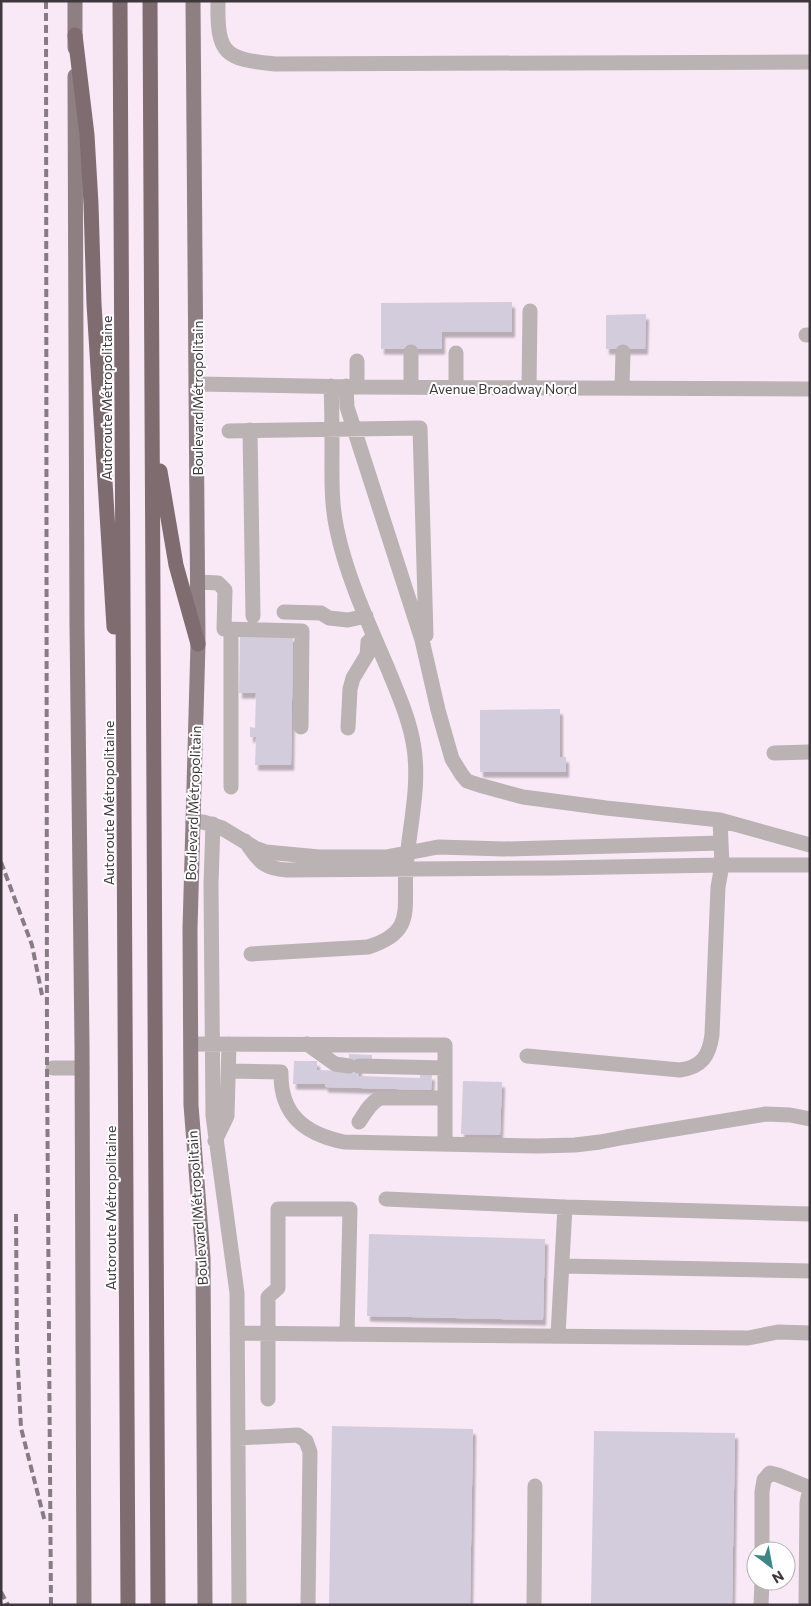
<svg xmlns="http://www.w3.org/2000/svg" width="811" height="1606" font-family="Commissioner,sans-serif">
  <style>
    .building { fill: #d3ccdd; filter: url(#shadow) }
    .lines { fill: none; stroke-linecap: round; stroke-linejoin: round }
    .minor { stroke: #bbb2b4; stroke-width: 15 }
    .major { stroke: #8e7f83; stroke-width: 15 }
    .highway { stroke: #7e6c71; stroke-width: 15 }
    .rail { stroke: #877c84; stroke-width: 4; stroke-dasharray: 8 4; stroke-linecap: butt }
    .labels { text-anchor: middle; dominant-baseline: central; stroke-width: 4; stroke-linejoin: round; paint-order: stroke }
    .street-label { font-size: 14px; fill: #3e373c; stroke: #fff }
  </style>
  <defs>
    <filter id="shadow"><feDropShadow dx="3" dy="5.5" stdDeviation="1" flood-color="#0004"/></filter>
  </defs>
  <rect width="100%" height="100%" fill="#f9e9f6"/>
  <path class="building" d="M 512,302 L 512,332 L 442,332 L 442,349 L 381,349 L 381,303 Z
    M 646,314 L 645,349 L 606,349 L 606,315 Z
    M 240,636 L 293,636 L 291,765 L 255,765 L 256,737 L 250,737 L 250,727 L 255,728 L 256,693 L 239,693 Z
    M 560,709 L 560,757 L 566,757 L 566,772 L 480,772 L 480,710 Z
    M 349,1054 L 372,1055 L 372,1062 L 359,1061 L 359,1076 L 420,1078 L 420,1074 L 432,1075 L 431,1090 L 325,1087 L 325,1084 L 293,1084 L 294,1061 L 317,1061 L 317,1070 L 349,1071 Z
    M 463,1081 L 502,1082 L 500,1135 L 461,1134 Z
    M 369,1234 L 545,1239 L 543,1320 L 367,1316 Z
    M 332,1426 L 473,1429 L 470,1605 L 329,1605 Z
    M 594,1431 L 735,1433 L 732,1605 L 591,1605 Z"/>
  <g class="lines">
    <path class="minor" d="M 218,1 C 217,54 224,59 275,64 L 810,62
      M 806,335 L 810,335
      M 456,353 L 456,387
      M 357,361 L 357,387
      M 197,384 L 357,387 L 810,389
      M 411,387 L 411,352
      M 529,388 L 530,311
      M 622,388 L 623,352
      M 250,430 L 253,616
      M 229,431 L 420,428 L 426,635
      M 198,582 L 218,583 L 225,590 L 224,629 L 302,631 L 301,727
      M 284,612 L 321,613 L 329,618 L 348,620 L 366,616
      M 348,728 L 350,689 L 353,678 L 367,655 L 368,642 L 374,637
      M 774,753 L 810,752
      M 231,787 L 231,629
      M 720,820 L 810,845
      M 193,822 L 203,822 L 222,828 L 255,848 L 266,852 L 319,857 L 386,857 L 438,847 L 504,849 L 721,843
      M 213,824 L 211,884 L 213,1116 L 237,1293 L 239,1605
      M 245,841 C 259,860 261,868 287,870 L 556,868 L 722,865 L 720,820 L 606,808 L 523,797 L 479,785 L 467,781 L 462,775 L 452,759 L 438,710 L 422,640 L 347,407 L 346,386
      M 251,954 L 368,947 C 416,932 403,909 406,868 C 409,828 420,788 414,748 C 410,720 398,694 388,669 C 369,624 347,578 337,530 C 331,504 332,477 332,451 C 332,429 332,408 331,386
      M 191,1044 L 445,1045 L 445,1144
      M 307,1044 L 335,1064 L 349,1066
      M 527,1056 L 680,1070 C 702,1067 709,1056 712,1035 L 718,887 L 722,865 L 810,865
      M 359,1066 L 445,1068
      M 53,1068 L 82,1068
      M 229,1071 L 281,1072 C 280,1115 305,1134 344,1142 L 538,1146 L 575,1145 L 600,1142 L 626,1137 L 766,1114 L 790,1115 L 810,1119
      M 359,1122 C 365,1113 370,1103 380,1098 L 445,1098
      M 215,1141 L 227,1116 L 229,1044
      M 386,1199 L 565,1207 L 558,1335
      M 565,1207 L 810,1214
      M 562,1266 L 810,1271
      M 237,1333 L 748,1338 L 778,1332 L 810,1333
      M 268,1399 L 268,1297 L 278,1288 L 278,1209 L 350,1209 L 347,1334
      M 238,1438 L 298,1435 L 306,1441 L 310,1452 L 308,1605
      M 762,1551 L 762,1492 L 764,1480 L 770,1473 L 778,1475 L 810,1488
      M 534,1605 L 535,1486
      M 761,1605 L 762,1581
      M 806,1605 L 807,1503 L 810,1488"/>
    <path class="major" d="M 75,1 L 75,48
      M 193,1 L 198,644 L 190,929 L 191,1105 L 203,1258 L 205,1605
      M 75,76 L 77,625 L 82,1045 L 84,1605"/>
    <path class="highway" d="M 120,1 L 128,1605
      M 150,1 L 158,1605
      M 75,35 L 87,135 L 91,204 L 94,304 L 114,627
      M 160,471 L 176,565 L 198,644"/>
    <path class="rail" d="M 46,1 L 47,1066 L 51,1605
      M 1,862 L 32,945 L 42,995
      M 16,1214 L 17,1349 L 21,1428 L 45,1522
      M 1,1592 L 8,1605"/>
  </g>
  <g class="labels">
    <g class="street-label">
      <text x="503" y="388">Avenue Broadway Nord</text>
      <text transform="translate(106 398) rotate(-90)">Autoroute Métropolitaine</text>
      <text transform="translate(197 398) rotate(-90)">Boulevard Métropolitain</text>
      <text transform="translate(108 803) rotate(-90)">Autoroute Métropolitaine</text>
      <text transform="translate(193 803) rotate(-88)">Boulevard Métropolitain</text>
      <text transform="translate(110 1208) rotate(-90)">Autoroute Métropolitaine</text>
      <text transform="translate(197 1208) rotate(-94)">Boulevard Métropolitain</text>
    </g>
  </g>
  <rect width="811" height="1606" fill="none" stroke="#3e373c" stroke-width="5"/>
  <g transform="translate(771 1566) rotate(148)"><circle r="24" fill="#ffffff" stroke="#b2afb1"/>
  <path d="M0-4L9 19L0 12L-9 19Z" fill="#3e8685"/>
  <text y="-8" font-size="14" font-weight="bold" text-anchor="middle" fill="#3e373c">N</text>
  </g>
</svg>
